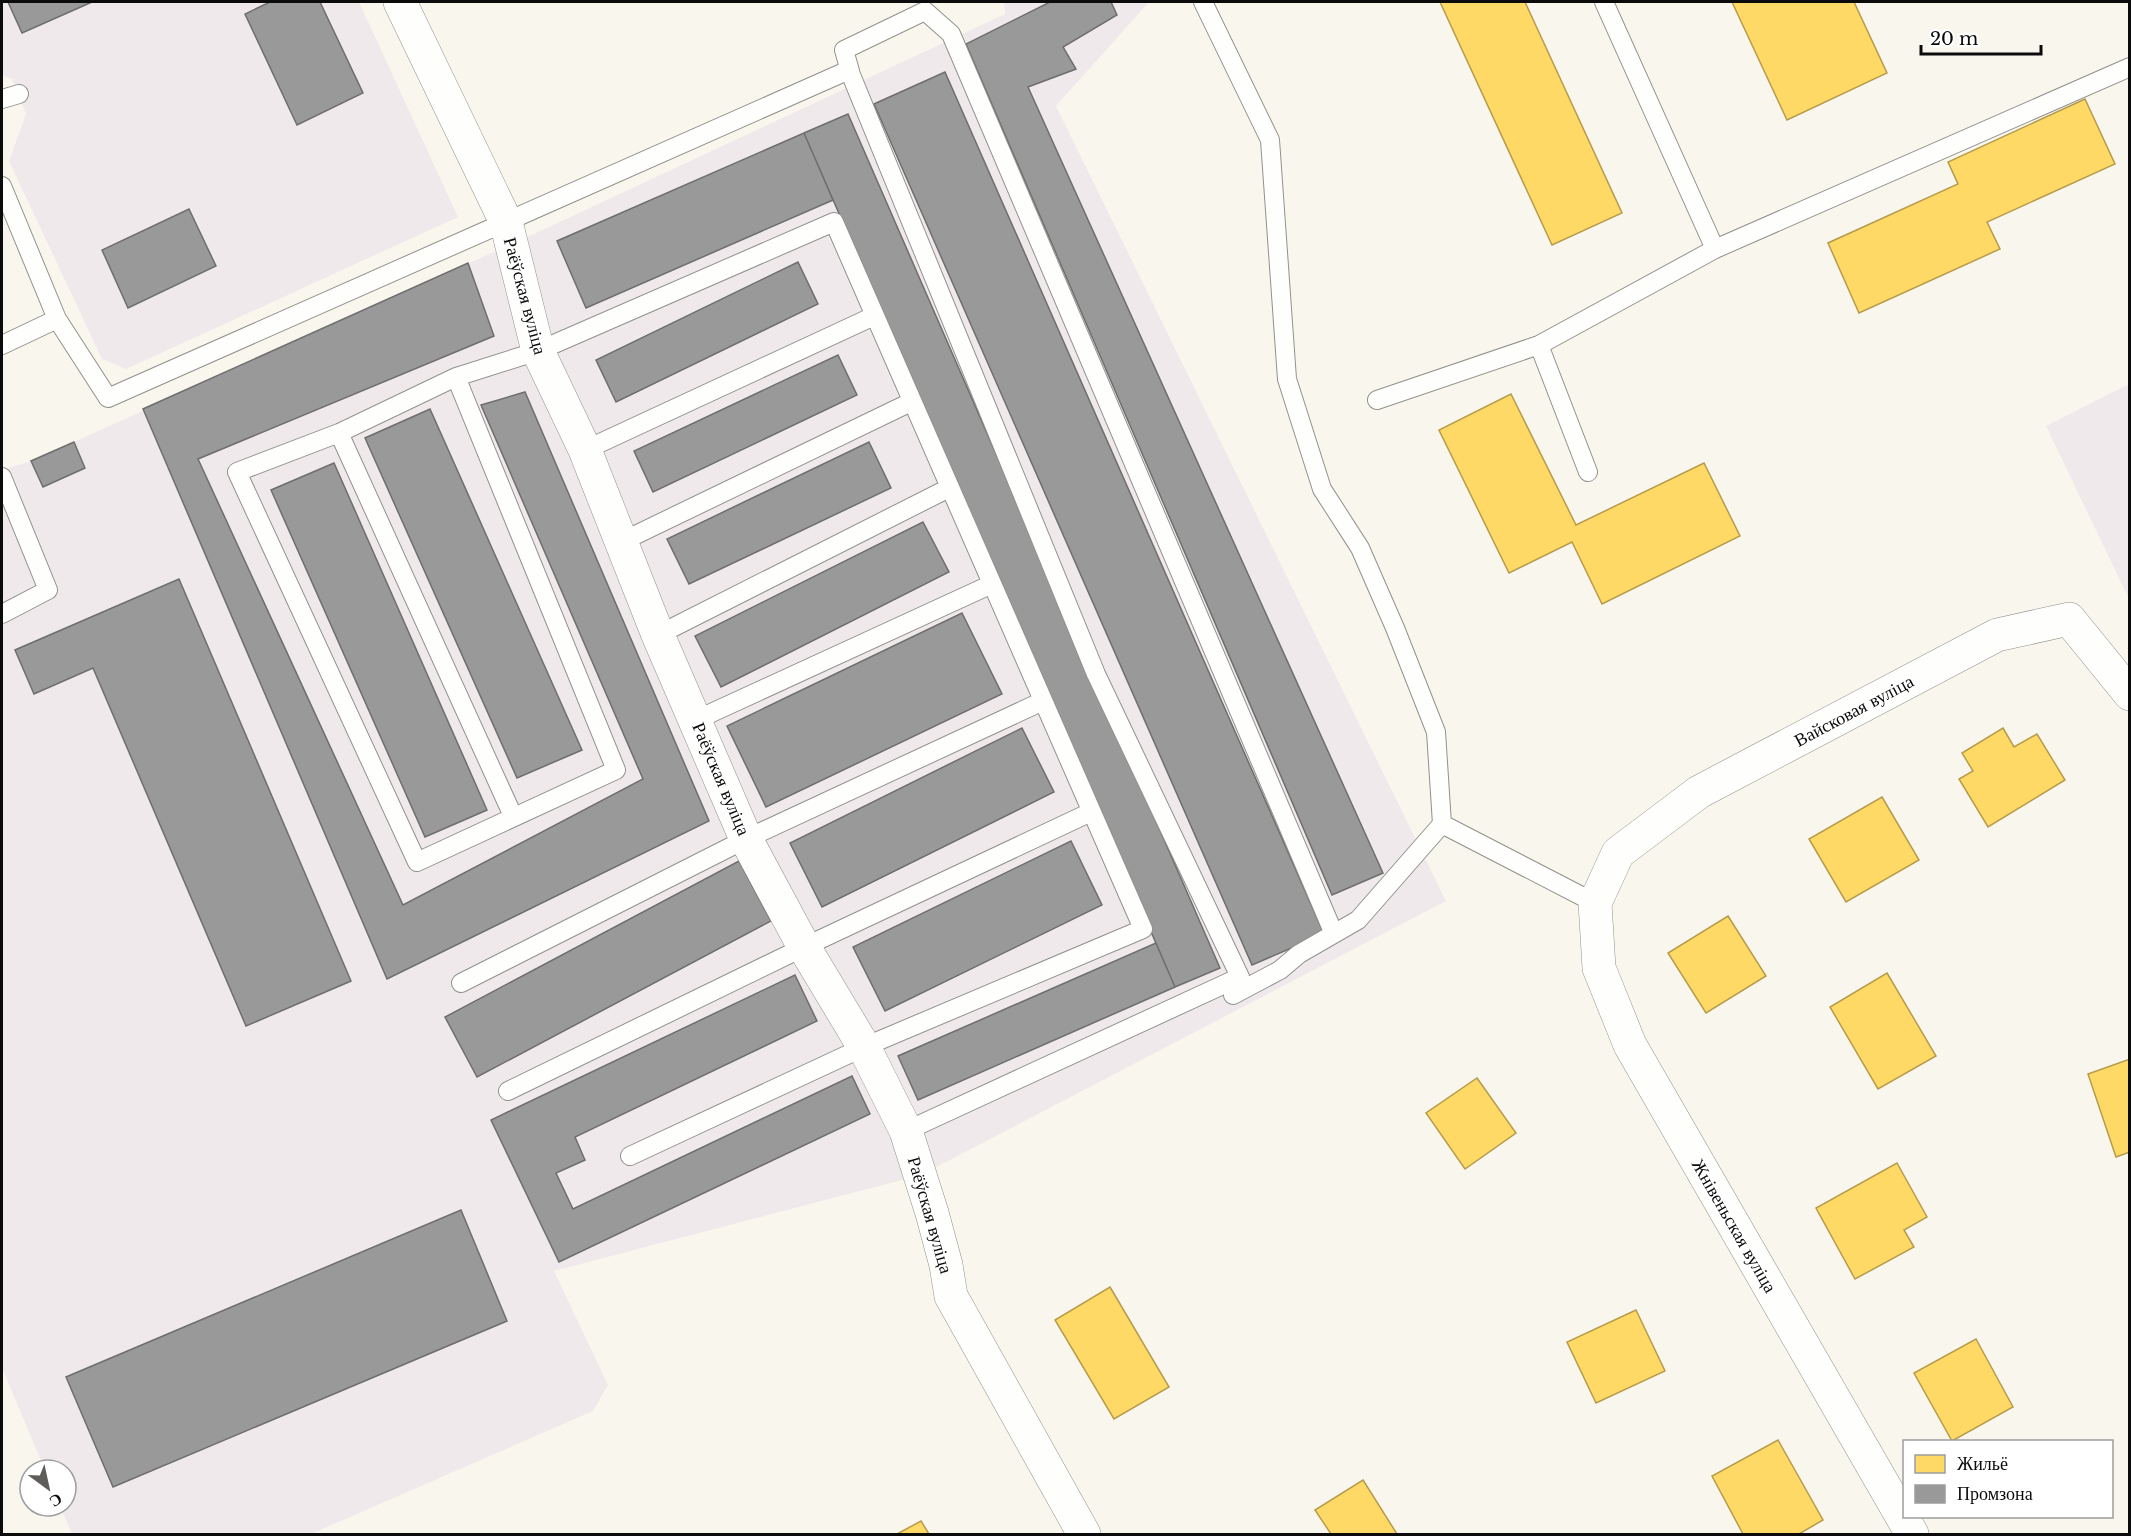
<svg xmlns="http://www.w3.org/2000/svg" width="2131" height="1536" font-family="'Libre Baskerville',serif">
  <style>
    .industrial { fill: #f0e9eb }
    .homes { fill: #ffd966; stroke: #b69b4b; stroke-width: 1.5 }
    .industry { fill: #999; stroke: #6e6e6e; stroke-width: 1.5 }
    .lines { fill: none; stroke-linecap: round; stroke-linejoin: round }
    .service-casing { stroke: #92918d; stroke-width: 20 }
    .minor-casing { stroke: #92918d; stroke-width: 34 }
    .service { stroke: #fefefc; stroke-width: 18 }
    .minor { stroke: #fefefc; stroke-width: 33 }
    .labels { text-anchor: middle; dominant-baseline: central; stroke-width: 6; stroke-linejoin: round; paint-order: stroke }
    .street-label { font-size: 18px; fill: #0b0b0b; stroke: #fff }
  </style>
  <rect width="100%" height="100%" fill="#f9f6ee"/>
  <path class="industrial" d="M 2,2 L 359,2 L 458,217 L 126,369 L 102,359 L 9,161 L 26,114 L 12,79 L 2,75 Z
    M 1004,2 L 1149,2 L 1056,106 L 1446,901 L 921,1175 L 554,1271 L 608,1385 L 593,1411 L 311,1534 L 72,1534 L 60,1506 L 66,1506 L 66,1470 L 45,1470 L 2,1368 L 2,470 L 31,461 L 74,442 L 536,233 L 1005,14 Z
    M 2129,384 L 2129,599 L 2046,426 Z"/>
  <path class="homes" d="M 1440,2 L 1525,2 L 1622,213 L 1552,245 Z
    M 1732,2 L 1854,2 L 1887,73 L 1787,120 Z
    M 2085,99 L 2115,164 L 1987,222 L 2000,249 L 1859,313 L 1828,243 L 1958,184 L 1948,162 Z
    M 1511,394 L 1576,525 L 1704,463 L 1740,536 L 1602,604 L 1572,542 L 1509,573 L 1439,430 Z
    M 2003,728 L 2014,747 L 2037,734 L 2065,780 L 1988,827 L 1959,779 L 1973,771 L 1962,753 Z
    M 1882,797 L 1919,860 L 1846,902 L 1809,839 Z
    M 1728,916 L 1766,976 L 1706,1013 L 1668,953 Z
    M 1887,973 L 1936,1056 L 1878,1089 L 1830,1007 Z
    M 2130,1059 L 2130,1152 L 2116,1157 L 2088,1074 Z
    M 1477,1078 L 1516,1133 L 1465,1169 L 1426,1113 Z
    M 1897,1163 L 1927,1217 L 1904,1230 L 1914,1247 L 1855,1279 L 1816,1208 Z
    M 1110,1287 L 1169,1387 L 1114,1419 L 1055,1320 Z
    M 1636,1310 L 1665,1371 L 1596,1403 L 1567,1342 Z
    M 1976,1339 L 2013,1407 L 1952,1441 L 1914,1373 Z
    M 1778,1440 L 1823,1520 L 1799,1534 L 1743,1534 L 1712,1476 Z
    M 1363,1480 L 1397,1534 L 1331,1534 L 1315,1510 Z
    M 921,1521 L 929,1534 L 897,1534 Z"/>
  <path class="industry" d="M 8,2 L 92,2 L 22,33 Z
    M 270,2 L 320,2 L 363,93 L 297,125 L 245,14 Z
    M 1050,2 L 1111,2 L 1117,15 L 1063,47 L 1076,69 L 1028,87 L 1383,873 L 1332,895 L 966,44 Z
    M 945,72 L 1324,934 L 1252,965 L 874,104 Z
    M 848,114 L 1220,968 L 1175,987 L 804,133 Z
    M 804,133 L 833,200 L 586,308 L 557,241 Z
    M 189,209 L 216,266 L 128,308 L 102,250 Z
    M 798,262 L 818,304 L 616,402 L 596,360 Z
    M 468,263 L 494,336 L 198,459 L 403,905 L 643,779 L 481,405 L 525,392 L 709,821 L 387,979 L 143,409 Z
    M 838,355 L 857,395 L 653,492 L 634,451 Z
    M 430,409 L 582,750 L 517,778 L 365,438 Z
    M 74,442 L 85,468 L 43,487 L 31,461 Z
    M 869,442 L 891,488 L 689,584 L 667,539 Z
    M 334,463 L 487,810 L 425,837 L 271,490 Z
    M 923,522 L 949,572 L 721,687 L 695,636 Z
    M 179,579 L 351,981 L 246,1026 L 93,668 L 34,694 L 15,650 Z
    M 962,613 L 1002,694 L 766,807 L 727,726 Z
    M 1022,728 L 1054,792 L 822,907 L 790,843 Z
    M 1071,841 L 1102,905 L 885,1011 L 853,947 Z
    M 739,861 L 771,921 L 477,1077 L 445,1017 Z
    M 1156,943 L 1175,987 L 918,1100 L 898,1056 Z
    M 795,975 L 817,1021 L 575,1137 L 585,1160 L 556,1173 L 573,1209 L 852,1076 L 870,1114 L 559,1262 L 491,1120 Z
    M 461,1210 L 507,1321 L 113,1487 L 66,1377 Z"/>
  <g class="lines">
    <defs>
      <path id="service" d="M 1203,2 L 1270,140 L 1287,379 L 1322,489 L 1360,548 L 1395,628 L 1436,732 L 1442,824 L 1358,920 L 1299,954 L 1280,970 L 1233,995 L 1240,977
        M 850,71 L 844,50 L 925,11 L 951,34 L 1334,934
        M 2,99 L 19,94
        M 2,186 L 57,319 L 108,398 L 849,70 L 1096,674 L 1240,977 L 906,1131
        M 1715,249 L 2130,67
        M 2,345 L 57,319
        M 1539,345 L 1588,472
        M 456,377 L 616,770 L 417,862 L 237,472 L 339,433 L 456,377 L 538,351 L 834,222 L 1143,929 L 864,1047 L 630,1156
        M 1377,400 L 1539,345 L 1715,249 L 1604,2
        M 339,433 L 513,816
        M 585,450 L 874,316
        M 2,477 L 48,590 L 2,614
        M 621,542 L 911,402
        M 658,635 L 949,488
        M 696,720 L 992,584
        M 1442,824 L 1595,903
        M 461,983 L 746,839 L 1043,701
        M 508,1091 L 804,947 L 1091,812"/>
      <path id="minor" d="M 400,2 L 506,222 L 538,351 L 585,450 L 658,635 L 746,839 L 804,947 L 864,1047 L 906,1131 L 932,1213 L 946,1265 L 951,1296 L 1084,1534
        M 1912,1534 L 1630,1045 L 1599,968 L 1595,903 L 1618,853 L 1699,792 L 1997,635 L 2069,619 L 2130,694"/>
    </defs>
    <use href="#service" class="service-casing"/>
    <use href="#minor" class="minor-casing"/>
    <use href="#service" class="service"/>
    <use href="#minor" class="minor"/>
  </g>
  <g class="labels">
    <g class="street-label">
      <text transform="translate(525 296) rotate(75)">Раёўская вуліца</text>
      <text transform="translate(1854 711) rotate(-28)">Вайсковая вуліца</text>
      <text transform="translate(721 779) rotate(67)">Раёўская вуліца</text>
      <text transform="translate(930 1215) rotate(74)">Раёўская вуліца</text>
      <text transform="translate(1734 1226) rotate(60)">Жнівеньская вуліца</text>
    </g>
  </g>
  <rect width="2131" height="1536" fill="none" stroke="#0b0b0b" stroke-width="6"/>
  <rect x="1903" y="1440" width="210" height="78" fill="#ffffff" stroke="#9d9d9d" stroke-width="1.5"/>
  <rect x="1915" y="1455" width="30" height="18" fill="#ffd966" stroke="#9d9d9d" stroke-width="1.5"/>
  <text x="1957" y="1470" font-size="18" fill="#0b0b0b">Жильё</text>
  <rect x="1915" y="1485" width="30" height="18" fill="#999999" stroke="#9d9d9d" stroke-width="1.5"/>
  <text x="1957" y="1500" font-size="18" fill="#0b0b0b">Промзона</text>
  <g transform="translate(48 1488) rotate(147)"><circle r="28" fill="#ffffff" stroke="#9d9d9d" stroke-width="1.5"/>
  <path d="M0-4.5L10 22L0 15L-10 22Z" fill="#5e5d5a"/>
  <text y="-9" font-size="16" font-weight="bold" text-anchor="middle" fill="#0b0b0b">С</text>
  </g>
  <path d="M1921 45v9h120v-9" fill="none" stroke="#0b0b0b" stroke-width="3"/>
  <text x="1930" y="45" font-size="18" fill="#0b0b0b" stroke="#ffffff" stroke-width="4.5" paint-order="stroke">20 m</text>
</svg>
